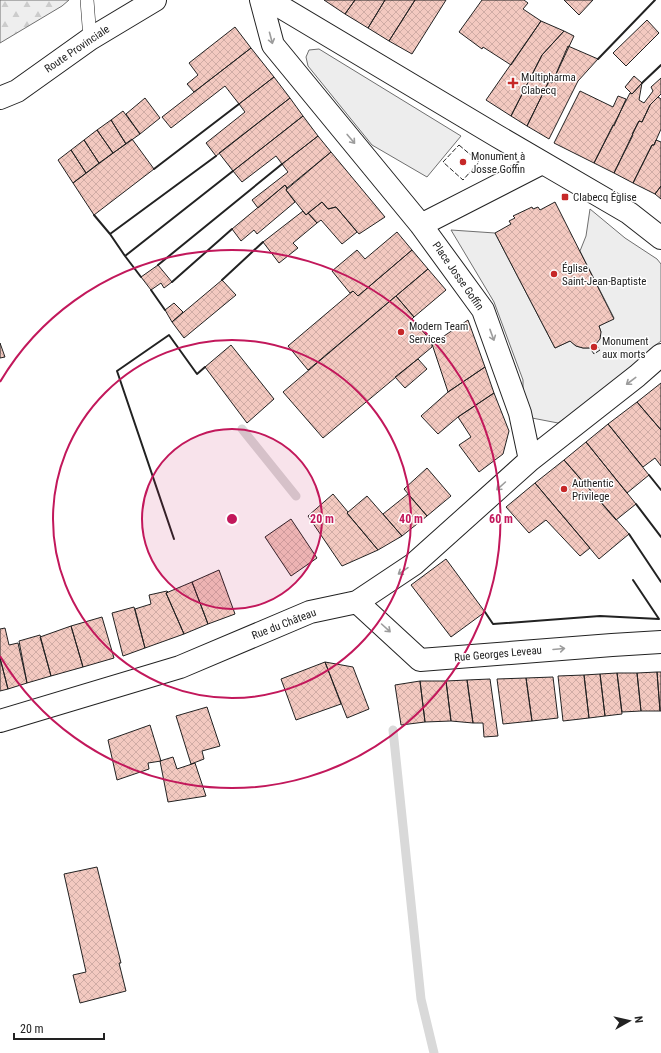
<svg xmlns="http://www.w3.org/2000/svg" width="661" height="1053" font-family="'Roboto Condensed',sans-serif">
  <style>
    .forest { fill: url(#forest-firs); stroke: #6f6f6f }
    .parking { fill: #ededed; stroke: #6f6f6f }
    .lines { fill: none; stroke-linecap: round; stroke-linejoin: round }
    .stream { stroke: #d9d9d9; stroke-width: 9 }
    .building { fill: url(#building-cross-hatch); stroke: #222 }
    .service-casing { stroke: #222; stroke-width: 14 }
    .minor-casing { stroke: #222; stroke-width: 24 }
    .tertiary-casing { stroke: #222; stroke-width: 24 }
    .service { stroke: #fff; stroke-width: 13 }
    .minor { stroke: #fff; stroke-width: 22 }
    .tertiary { stroke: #fff; stroke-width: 22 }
    .fence { stroke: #222; stroke-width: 1; stroke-dasharray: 5 2; stroke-linecap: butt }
    .wall { stroke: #222; stroke-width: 2 }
    .oneway { stroke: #9c9c9c }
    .ring { fill: none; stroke: #c2185b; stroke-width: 2 }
    .poi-dot { fill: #c62828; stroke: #fff; stroke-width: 1.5 }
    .labels { text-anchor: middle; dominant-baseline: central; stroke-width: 3; stroke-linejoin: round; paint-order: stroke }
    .street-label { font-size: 11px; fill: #222; stroke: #fff }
    .poi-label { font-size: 11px; fill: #222; stroke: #fff; text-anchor: start }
    .centre { fill: #c2185b; stroke: #fff; stroke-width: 2 }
    .ring-label { font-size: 12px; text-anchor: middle; font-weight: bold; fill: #c2185b; stroke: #fff; stroke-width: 3; stroke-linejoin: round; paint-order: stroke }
  </style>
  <defs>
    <pattern id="forest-firs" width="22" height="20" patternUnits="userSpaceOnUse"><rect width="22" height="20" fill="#eee"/><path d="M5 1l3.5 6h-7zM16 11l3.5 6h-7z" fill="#ccc"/></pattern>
    <pattern id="building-cross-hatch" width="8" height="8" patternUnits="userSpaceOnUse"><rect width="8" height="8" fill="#f3c9c0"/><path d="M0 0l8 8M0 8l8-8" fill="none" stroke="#d0aca5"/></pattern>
  </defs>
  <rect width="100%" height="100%" fill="#fff"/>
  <path class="forest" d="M 0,0 L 69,0 L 62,6 L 0,43 Z"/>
  <path class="parking" d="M 319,49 L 461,136 L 427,177 L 372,145 L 308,66 L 306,57 L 309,50 Z
    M 590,209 L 625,238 L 657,259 L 661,264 L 661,341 L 642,356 L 617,384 L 558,423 L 532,418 L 523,394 L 523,380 L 494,302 L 451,230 L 495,233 L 555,348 L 570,341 L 576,346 L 583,348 L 590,348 L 601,332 L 599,326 L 614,318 L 580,251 L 586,236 Z"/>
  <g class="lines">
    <path class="stream" d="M 242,429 L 296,496
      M 393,730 L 421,999 L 434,1053"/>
  </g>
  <path class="building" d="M 324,0 L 355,0 L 345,14 Z
    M 355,0 L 385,0 L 368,28 L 345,14 Z
    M 385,0 L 415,0 L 389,41 L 368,28 Z
    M 415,0 L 446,0 L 412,54 L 389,41 Z
    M 482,0 L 524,0 L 528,3 L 523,9 L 541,21 L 511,65 L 483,47 L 482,49 L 459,32 Z
    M 564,0 L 593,0 L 579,15 Z
    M 647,20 L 659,33 L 626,66 L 613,53 Z
    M 541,21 L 564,31 L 542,55 L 511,116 L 486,100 Z
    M 235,27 L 251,48 L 194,92 L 187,84 L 198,75 L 189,63 Z
    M 564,31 L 574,36 L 552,83 L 549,81 L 527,126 L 511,116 L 542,55 Z
    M 568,46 L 598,59 L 578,81 L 549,139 L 527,126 L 549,81 L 552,83 Z
    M 251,48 L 274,77 L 239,104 L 225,86 L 171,128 L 162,117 Z
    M 634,76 L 642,83 L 632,94 L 625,87 Z
    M 274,77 L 290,98 L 216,156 L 206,143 L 245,112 L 239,104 Z
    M 661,78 L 661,94 L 650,105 L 642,122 L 639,121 L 614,173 L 594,163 L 630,93 L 632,94 L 642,83 L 639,100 L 644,103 L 653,91 L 651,87 Z
    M 580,91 L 613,107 L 618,96 L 626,99 L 614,126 L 613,125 L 594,163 L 554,143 Z
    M 658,97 L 661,99 L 661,129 L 654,145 L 652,145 L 633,183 L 614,173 L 633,135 L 632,134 L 639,121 L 642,122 L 650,105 Z
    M 145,98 L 160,118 L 140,134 L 126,114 Z
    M 290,98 L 303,116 L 233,171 L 219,153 Z
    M 123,111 L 140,134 L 126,144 L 111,120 Z
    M 303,116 L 318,136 L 282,164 L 276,156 L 242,182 L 233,171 Z
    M 111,120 L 126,144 L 113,153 L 97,130 Z
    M 97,130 L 113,153 L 99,163 L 84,140 Z
    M 318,136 L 331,152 L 287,188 L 285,185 L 258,208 L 252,200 L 288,172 L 282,164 Z
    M 132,139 L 154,169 L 94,215 L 73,183 Z
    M 84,140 L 99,163 L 86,173 L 71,150 Z
    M 656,140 L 661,142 L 661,186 L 655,194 L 633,183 L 652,145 L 654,145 Z
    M 71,150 L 86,173 L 73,183 L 58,160 Z
    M 331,152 L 385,217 L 359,234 L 336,207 L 328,209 L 322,202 L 306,215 L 286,190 Z
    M 285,185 L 287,188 L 286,190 L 295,202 L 257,234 L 254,230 L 241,241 L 232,229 Z
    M 661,186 L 661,199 L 655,194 Z
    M 322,202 L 328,209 L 336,207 L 357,232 L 342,244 L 321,220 L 317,223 L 308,213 Z
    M 555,202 L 614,319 L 599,326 L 601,332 L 600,339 L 596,344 L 590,348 L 583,348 L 576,346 L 570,341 L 555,348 L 495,233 L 511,224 L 509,221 L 515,218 L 513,216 L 532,207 L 533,209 L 538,207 L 540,210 Z
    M 303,211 L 306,215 L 308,213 L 317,223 L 293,243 L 298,248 L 279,263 L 263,242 Z
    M 397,232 L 412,250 L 358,296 L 353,291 L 350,293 L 332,271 L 357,250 L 365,259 Z
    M 412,250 L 428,269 L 308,370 L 288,346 L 353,291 L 358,296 Z
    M 158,265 L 172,282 L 164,288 L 161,283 L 151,290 L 141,277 Z
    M 428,269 L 446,290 L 414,317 L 396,296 Z
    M 222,280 L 236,295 L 184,338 L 172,322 Z
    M 396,296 L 414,317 L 412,319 L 433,343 L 432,344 L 432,347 L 323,438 L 283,392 Z
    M 174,303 L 183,312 L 172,322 L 165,310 Z
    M 468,320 L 485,367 L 448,392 L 432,344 Z
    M 0,343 L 5,357 L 0,358 Z
    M 231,345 L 274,399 L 247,423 L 205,367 Z
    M 418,359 L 427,369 L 405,388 L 395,377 Z
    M 485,367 L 494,393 L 458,417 L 438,434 L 421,416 L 448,392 Z
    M 661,383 L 661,430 L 637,402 Z
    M 494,393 L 509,431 L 503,454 L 479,472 L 459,445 L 471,437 L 458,417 Z
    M 637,402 L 661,430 L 661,466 L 655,458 L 643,467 L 608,424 Z
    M 608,424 L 649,475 L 627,493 L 586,442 Z
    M 586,442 L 636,504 L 616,520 L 564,460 Z
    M 564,460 L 629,534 L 599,559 L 535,483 Z
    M 427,468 L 451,496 L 427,516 L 404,489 Z
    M 535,483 L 590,548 L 580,556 L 546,520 L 529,533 L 506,507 Z
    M 333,494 L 348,512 L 347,513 L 378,550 L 342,566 L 308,516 Z
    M 408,494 L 427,516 L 402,536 L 383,514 Z
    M 367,496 L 402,536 L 378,550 L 347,513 Z
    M 291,519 L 317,558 L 291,576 L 265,537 Z
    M 446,559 L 485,612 L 451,637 L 411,585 Z
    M 219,570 L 235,614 L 208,624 L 192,582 Z
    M 192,582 L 208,624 L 184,634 L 166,593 Z
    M 167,591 L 168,592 L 166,593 L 184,634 L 145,648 L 135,609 L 151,604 L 149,595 Z
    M 134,607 L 145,648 L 123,656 L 112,613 Z
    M 102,617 L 114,658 L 83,667 L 71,626 Z
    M 71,626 L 83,667 L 51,676 L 40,637 Z
    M 5,628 L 9,645 L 18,643 L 27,683 L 8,689 L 0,658 L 0,629 Z
    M 40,635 L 51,676 L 27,683 L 19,641 Z
    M 0,658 L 8,689 L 0,691 Z
    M 325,662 L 353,667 L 369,709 L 347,718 Z
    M 325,662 L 341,704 L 296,720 L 281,679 Z
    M 657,672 L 661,672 L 661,711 L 660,711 Z
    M 657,672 L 660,711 L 641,711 L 637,673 Z
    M 617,673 L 637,673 L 641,711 L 622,712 Z
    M 617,673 L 622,714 L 605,716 L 600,674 Z
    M 600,674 L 605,716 L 589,718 L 584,675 Z
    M 584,675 L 589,718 L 563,721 L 558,676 Z
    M 553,677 L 558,718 L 532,721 L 526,678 Z
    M 526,678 L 532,721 L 503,724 L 497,679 Z
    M 490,679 L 498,736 L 484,737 L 483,723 L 473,723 L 467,680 Z
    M 467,680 L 473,723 L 451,721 L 446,681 Z
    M 420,681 L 425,722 L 401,725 L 395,685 Z
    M 420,681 L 446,681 L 451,721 L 425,722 Z
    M 207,707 L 220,746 L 202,751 L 204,759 L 191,764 L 176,716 Z
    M 150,725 L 161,761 L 148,763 L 149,769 L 117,780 L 108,740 Z
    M 173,757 L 177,769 L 195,763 L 206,796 L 168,802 L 160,761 Z
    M 97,867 L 121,963 L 119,963 L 126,991 L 80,1003 L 73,975 L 86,972 L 64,874 Z"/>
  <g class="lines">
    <defs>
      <path id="service" d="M 87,0 L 90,39"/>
      <path id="minor" d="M 261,0 L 273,45 L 421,225 L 483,310 L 520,413 L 530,460
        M 421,225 L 542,163
        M 357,602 L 420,660 L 612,645 L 661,642
        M 0,721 L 180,667 L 310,612 L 357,602 L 414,564 L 530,460 L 637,376 L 661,355"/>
      <path id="tertiary" d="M 269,0 L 497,136 L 629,213 L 661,238
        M 0,98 L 17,91 L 90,39 L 155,0"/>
    </defs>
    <use href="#service" class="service-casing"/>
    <use href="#minor" class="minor-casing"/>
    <use href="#tertiary" class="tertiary-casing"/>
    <use href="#service" class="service"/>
    <use href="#minor" class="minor"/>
    <use href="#tertiary" class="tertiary"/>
    <path class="fence" d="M 459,145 L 479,162 L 463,180 L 443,162 Z
      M 596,344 L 600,350 L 594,354 L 590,348 Z"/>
    <path class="wall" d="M 598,59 L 655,0
      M 642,83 L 661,65
      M 154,169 L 239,104
      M 94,215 L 110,234
      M 125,256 L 110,234 L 216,156
      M 158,265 L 282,164
      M 141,277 L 125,256 L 233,171
      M 222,280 L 263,242
      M 172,282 L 232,229
      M 151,290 L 165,310
      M 649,475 L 661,490
      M 636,504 L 661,537
      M 629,534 L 661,582
      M 174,539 L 117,371 L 169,335 L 197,374 L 205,367
      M 485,612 L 493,624 L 600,616 L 659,619 L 633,580"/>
  </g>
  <defs><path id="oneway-shaft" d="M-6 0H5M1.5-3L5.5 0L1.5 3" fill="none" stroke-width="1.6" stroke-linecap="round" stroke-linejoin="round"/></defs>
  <g class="oneway">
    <use href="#oneway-shaft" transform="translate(271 38) rotate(75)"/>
    <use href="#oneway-shaft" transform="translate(351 139) rotate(50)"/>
    <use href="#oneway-shaft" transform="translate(492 335) rotate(70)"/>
    <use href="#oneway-shaft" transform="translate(631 381) rotate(143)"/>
    <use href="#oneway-shaft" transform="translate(501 486) rotate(138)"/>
    <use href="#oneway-shaft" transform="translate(403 571) rotate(146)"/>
    <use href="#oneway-shaft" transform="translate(386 628) rotate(42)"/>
    <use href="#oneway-shaft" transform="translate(559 649) rotate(-5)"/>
  </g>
  <circle cx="232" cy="519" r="90" fill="#c2185b" fill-opacity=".12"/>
  <g class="ring">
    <circle cx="232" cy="519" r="90"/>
    <circle cx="232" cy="519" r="179"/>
    <path d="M0 382A269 269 0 1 1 0 656"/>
  </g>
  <g class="poi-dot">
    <path d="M511 77h4v4h4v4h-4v4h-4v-4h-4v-4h4z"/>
    <circle cx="463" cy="162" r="4"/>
    <rect x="561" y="193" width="8" height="8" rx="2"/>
    <circle cx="554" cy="274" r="4"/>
    <circle cx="401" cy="332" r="4"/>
    <circle cx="594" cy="347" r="4"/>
    <circle cx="564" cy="489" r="4"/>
  </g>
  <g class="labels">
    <g class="street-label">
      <text transform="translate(77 49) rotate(-34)">Route Provinciale</text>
      <text transform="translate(458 276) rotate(55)">Place Josse Goffin</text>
      <text transform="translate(284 624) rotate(-21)">Rue du Château</text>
      <text transform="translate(498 654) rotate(-5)">Rue Georges Leveau</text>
    </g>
    <g class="poi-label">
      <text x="521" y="77">Multipharma<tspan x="521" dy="13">Clabecq</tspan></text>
      <text x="471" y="156">Monument à<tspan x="471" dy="13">Josse Goffin</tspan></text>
      <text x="573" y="197">Clabecq Église</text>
      <text x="562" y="268">Église<tspan x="562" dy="13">Saint-Jean-Baptiste</tspan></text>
      <text x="409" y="326">Modern Team<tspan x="409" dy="13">Services</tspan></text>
      <text x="602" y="341">Monument<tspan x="602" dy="13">aux morts</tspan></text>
      <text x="572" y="483">Authentic<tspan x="572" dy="13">Privilege</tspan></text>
    </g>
  </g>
  <circle cx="232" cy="519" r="6" class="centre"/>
  <g class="ring-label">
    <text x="322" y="523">20 m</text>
    <text x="411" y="523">40 m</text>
    <text x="501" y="523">60 m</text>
  </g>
  <g transform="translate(629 1021) rotate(82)" stroke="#ffffff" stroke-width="3" paint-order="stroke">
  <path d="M0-3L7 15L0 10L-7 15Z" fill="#222222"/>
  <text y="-6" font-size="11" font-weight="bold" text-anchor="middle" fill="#222222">N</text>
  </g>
  <path d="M14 1033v6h90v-6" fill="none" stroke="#222222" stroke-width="2"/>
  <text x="20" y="1033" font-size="12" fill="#222222" stroke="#ffffff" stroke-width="3" paint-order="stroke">20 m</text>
</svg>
